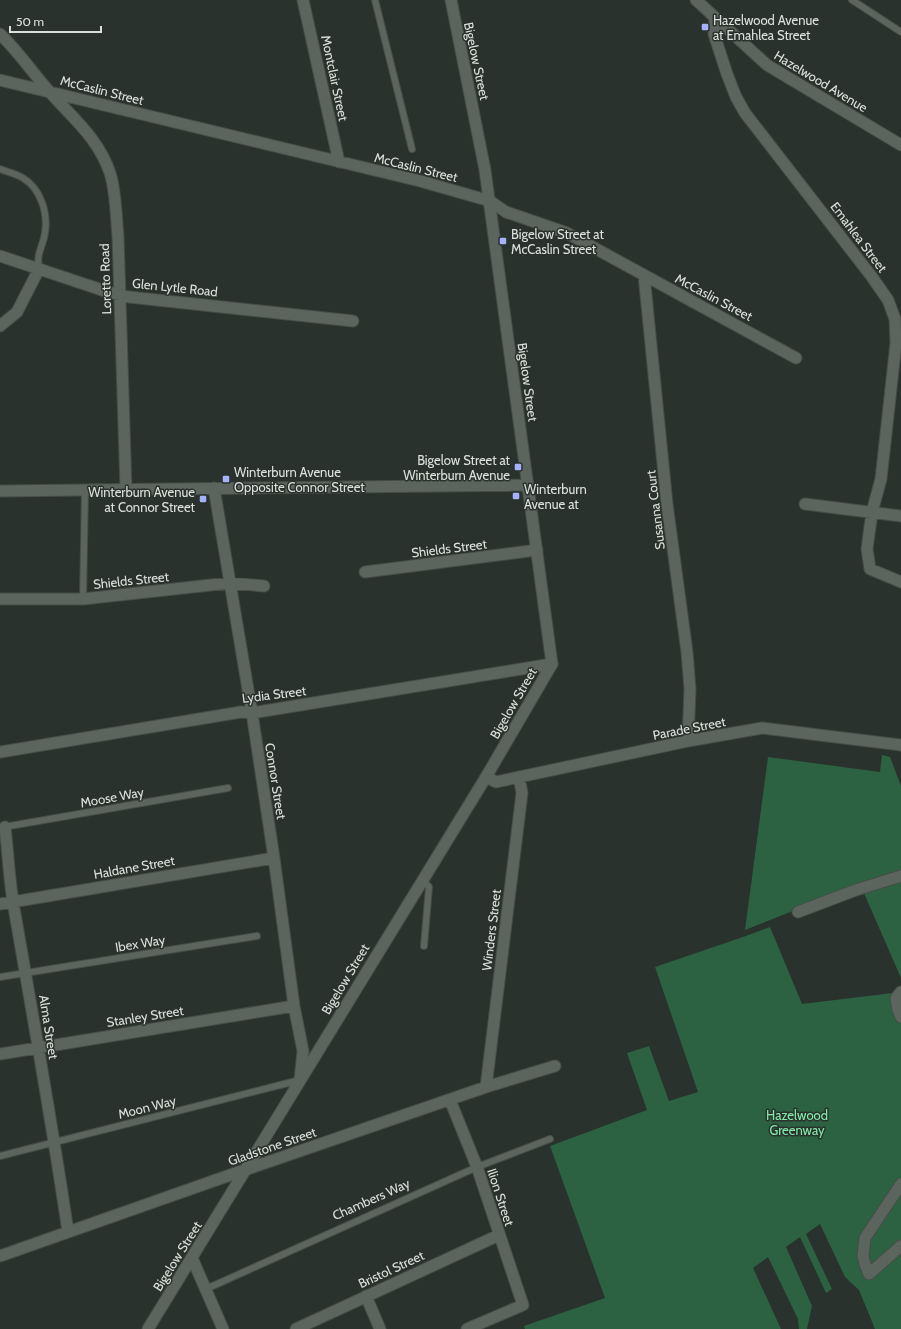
<svg xmlns="http://www.w3.org/2000/svg" width="901" height="1329" font-family="Cabin,sans-serif">
  <style>
    .green { fill: #2c6241 }
    .lines { fill: none; stroke-linecap: round; stroke-linejoin: round }
    .service-casing { stroke: #464d48; stroke-width: 8 }
    .minor-casing { stroke: #464d48; stroke-width: 13 }
    .tertiary-casing { stroke: #464d48; stroke-width: 13 }
    .secondary-casing { stroke: #464d48; stroke-width: 13 }
    .service { stroke: #5b655d; stroke-width: 6 }
    .minor { stroke: #5b655d; stroke-width: 11 }
    .tertiary { stroke: #5b655d; stroke-width: 11 }
    .secondary { stroke: #5b655d; stroke-width: 11 }
    .poi-dot { fill: #a5b1fc; stroke: #29322c; stroke-width: 1.5 }
    .labels { text-anchor: middle; dominant-baseline: central; stroke-width: 3; stroke-linejoin: round; paint-order: stroke }
    .poi-label { font-size: 13px; fill: #dbe0dc; stroke: #29322c; text-anchor: start }
    .street-label { font-size: 13px; fill: #dbe0dc; stroke: #29322c }
    .park-label { font-size: 13px; fill: #83eaa9; stroke: #29322c }
  </style>
  <rect width="100%" height="100%" fill="#29322c"/>
  <path class="green" d="M 882,755 L 890,757 L 901,786 L 901,978 L 860,884 L 745,930 L 768,757 L 880,772 Z
    M 770,927 L 802,1004 L 901,992 L 901,1329 L 875,1329 L 859,1290 L 845,1277 L 820,1224 L 806,1234 L 832,1289 L 826,1293 L 800,1237 L 786,1247 L 812,1306 L 807,1329 L 799,1329 L 798,1319 L 768,1257 L 753,1268 L 781,1329 L 525,1329 L 524,1326 L 605,1298 L 550,1146 L 647,1110 L 627,1053 L 649,1046 L 669,1101 L 698,1092 L 655,967 L 743,937 Z"/>
  <g class="lines">
    <defs>
      <path id="service" d="M 375,0 L 412,149
        M 852,0 L 901,32
        M 0,169 C 8,172 16,174 23,178 C 41,189 48,213 45,233 C 43,247 36,252 39,269
        M 83,599 L 85,490
        M 4,827 L 228,788
        M 422,879 L 429,887 L 424,946
        M 0,977 L 257,936
        M 0,1156 L 300,1080
        M 206,1289 L 477,1167 L 550,1139"/>
      <path id="minor" d="M 303,0 L 339,162
        M 715,18 L 714,34 L 727,74 L 736,97 L 745,113 L 872,277 L 888,300 L 895,319 L 896,343 L 881,479 L 872,512 L 867,549 L 870,569 L 901,582
        M 0,34 C 18,51 32,72 48,90 C 71,117 98,137 110,173 C 116,192 116,216 118,236 L 126,489
        M 0,80 L 420,181 L 490,201 L 506,212 L 567,233 L 796,358
        M 0,256 L 108,292 L 129,297 L 353,321
        M 644,275 L 667,504 L 687,652 L 690,689 L 688,741
        M 0,326 L 17,312 L 39,269
        M 214,488 L 252,713 L 274,858 L 294,1006 L 303,1051 L 300,1080
        M 805,504 L 901,516
        M 365,572 L 537,550
        M 0,599 L 83,599 L 229,583 L 264,586
        M 0,752 L 241,712 L 252,713 L 552,664
        M 486,777 L 496,782 L 688,741 L 762,728 L 901,745
        M 5,827 C 8,852 9,877 13,902 C 32,1012 52,1122 68,1232
        M 0,904 L 274,858
        M 798,912 L 856,890 L 901,876
        M 901,992 L 896,998 L 898,1010 L 901,1017
        M 0,1054 L 294,1006
        M 486,1087 L 522,793 L 519,777
        M 450,1100 L 477,1167 L 523,1305 L 467,1329
        M 901,1184 L 865,1238 L 863,1256 L 865,1264 L 869,1274 L 901,1246
        M 0,1256 L 233,1174 L 486,1087 L 555,1066
        M 192,1258 L 223,1329
        M 366,1296 L 380,1329
        M 296,1329 L 499,1235"/>
      <path id="tertiary" d="M 0,491 L 528,485
        M 148,1329 L 486,777 L 552,664 L 485,170 L 451,0"/>
      <path id="secondary" d="M 696,0 L 767,65 L 901,145"/>
    </defs>
    <use href="#service" class="service-casing"/>
    <use href="#minor" class="minor-casing"/>
    <use href="#tertiary" class="tertiary-casing"/>
    <use href="#secondary" class="secondary-casing"/>
    <use href="#service" class="service"/>
    <use href="#minor" class="minor"/>
    <use href="#tertiary" class="tertiary"/>
    <use href="#secondary" class="secondary"/>
  </g>
  <g class="poi-dot">
    <rect x="701" y="23" width="8" height="8" rx="2"/>
    <rect x="499" y="237" width="8" height="8" rx="2"/>
    <rect x="514" y="463" width="8" height="8" rx="2"/>
    <rect x="222" y="475" width="8" height="8" rx="2"/>
    <rect x="512" y="492" width="8" height="8" rx="2"/>
    <rect x="199" y="495" width="8" height="8" rx="2"/>
  </g>
  <g class="labels">
    <g class="poi-label">
      <text x="713" y="20">Hazelwood Avenue<tspan x="713" dy="15">at Emahlea Street</tspan></text>
      <text x="511" y="234">Bigelow Street at<tspan x="511" dy="15">McCaslin Street</tspan></text>
      <text x="510" y="460" text-anchor="end">Bigelow Street at<tspan x="510" dy="15">Winterburn Avenue</tspan></text>
      <text x="234" y="472">Winterburn Avenue<tspan x="234" dy="15">Opposite Connor Street</tspan></text>
      <text x="524" y="489">Winterburn<tspan x="524" dy="15">Avenue at</tspan></text>
      <text x="195" y="492" text-anchor="end">Winterburn Avenue<tspan x="195" dy="15">at Connor Street</tspan></text>
    </g>
    <g class="street-label">
      <text transform="translate(477 61) rotate(78)">Bigelow Street</text>
      <text transform="translate(335 78) rotate(78)">Montclair Street</text>
      <text transform="translate(821 81) rotate(31)">Hazelwood Avenue</text>
      <text transform="translate(102 90) rotate(14)">McCaslin Street</text>
      <text transform="translate(416 167) rotate(14)">McCaslin Street</text>
      <text transform="translate(859 237) rotate(53)">Emahlea Street</text>
      <text transform="translate(105 279) rotate(-92)">Loretto Road</text>
      <text transform="translate(175 287) rotate(6)">Glen Lytle Road</text>
      <text transform="translate(714 297) rotate(28)">McCaslin Street</text>
      <text transform="translate(528 382) rotate(82)">Bigelow Street</text>
      <text transform="translate(655 510) rotate(-97)">Susanna Court</text>
      <text transform="translate(449 548) rotate(-7)">Shields Street</text>
      <text transform="translate(131 580) rotate(-6)">Shields Street</text>
      <text transform="translate(274 694) rotate(-7)">Lydia Street</text>
      <text transform="translate(513 703) rotate(-60)">Bigelow Street</text>
      <text transform="translate(689 728) rotate(-11)">Parade Street</text>
      <text transform="translate(276 781) rotate(81)">Connor Street</text>
      <text transform="translate(112 797) rotate(-10)">Moose Way</text>
      <text transform="translate(134 867) rotate(-10)">Haldane Street</text>
      <text transform="translate(491 930) rotate(-83)">Winders Street</text>
      <text transform="translate(140 943) rotate(-9)">Ibex Way</text>
      <text transform="translate(345 979) rotate(-59)">Bigelow Street</text>
      <text transform="translate(145 1016) rotate(-9)">Stanley Street</text>
      <text transform="translate(49 1027) rotate(81)">Alma Street</text>
      <text transform="translate(147 1107) rotate(-14)">Moon Way</text>
      <text transform="translate(272 1146) rotate(-19)">Gladstone Street</text>
      <text transform="translate(501 1197) rotate(72)">Ilion Street</text>
      <text transform="translate(371 1199) rotate(-24)">Chambers Way</text>
      <text transform="translate(177 1256) rotate(-58)">Bigelow Street</text>
      <text transform="translate(391 1269) rotate(-25)">Bristol Street</text>
    </g>
    <g class="park-label">
      <text x="797" y="1115">Hazelwood<tspan x="797" dy="15">Greenway</tspan></text>
    </g>
  </g>
  <path d="M10 26v6h91v-6" fill="none" stroke="#dbe0dc" stroke-width="2"/>
  <text x="16" y="26" font-size="12" fill="#dbe0dc" stroke="#29322c" stroke-width="3" paint-order="stroke">50 m</text>
</svg>
